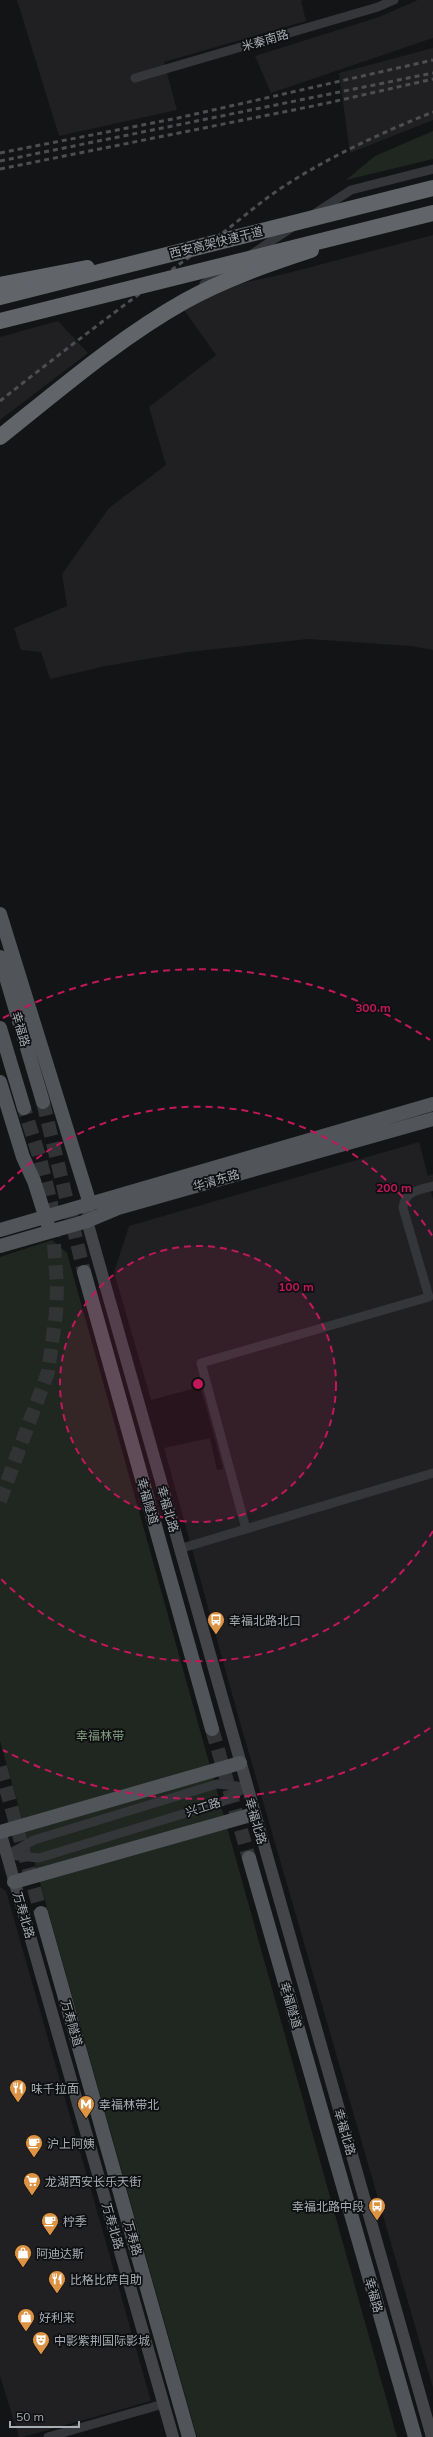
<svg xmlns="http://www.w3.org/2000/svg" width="433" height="2437" font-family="Mulish,'Noto Sans SC',sans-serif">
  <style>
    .built { fill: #202022 }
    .green { fill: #202720 }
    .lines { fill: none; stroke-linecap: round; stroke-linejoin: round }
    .primary-tunnel { stroke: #313335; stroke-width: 14; stroke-dasharray: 14 7; stroke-linecap: butt }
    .street { stroke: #353639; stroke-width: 9 }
    .secondary { stroke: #434549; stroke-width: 12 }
    .primary { stroke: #515458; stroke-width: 14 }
    .highway { stroke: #61656a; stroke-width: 16 }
    .rail { stroke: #4c4e52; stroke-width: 3; stroke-dasharray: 5 4; stroke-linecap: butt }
    .highway-bridge { stroke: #61656a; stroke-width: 16 }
    .ring { fill: none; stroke: #c2185b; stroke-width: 2; stroke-dasharray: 7 5 }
    .labels { text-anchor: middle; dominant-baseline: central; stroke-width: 3.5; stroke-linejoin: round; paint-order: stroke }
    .street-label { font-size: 12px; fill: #a7adb4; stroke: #0e0f10 }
    .poi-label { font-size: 12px; fill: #a7adb4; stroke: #0e0f10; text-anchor: start }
    .park-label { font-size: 12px; fill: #829d80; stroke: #0e0f10 }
    .centre { fill: #c2185b; stroke: #0e0f10; stroke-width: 2 }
    .ring-label { font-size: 12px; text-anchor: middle; font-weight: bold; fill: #c2185b; stroke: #0e0f10; stroke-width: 3.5; stroke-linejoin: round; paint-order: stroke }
  </style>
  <rect width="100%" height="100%" fill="#131415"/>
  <path class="built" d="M 17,0 L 304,0 L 301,1 L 306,21 L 164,62 L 177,110 L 59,136 Z
    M 418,0 L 433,0 L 433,38 L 271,93 L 255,56 L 379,17 Z
    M 433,48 L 433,120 L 350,153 L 339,73 Z
    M 433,235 L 433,650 L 411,646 L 308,639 L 188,652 L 106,666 L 50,679 L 41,652 L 21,650 L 14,628 L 67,606 L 62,574 L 109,508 L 166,465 L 149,407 L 216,355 L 182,307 L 198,293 L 288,273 Z
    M 58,321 L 88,353 L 0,420 L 0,337 Z
    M 419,1142 L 428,1176 L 433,1174 L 433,1191 L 431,1192 L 433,1199 L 433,2388 L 237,1712 L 164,1448 L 210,1438 L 217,1470 L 223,1469 L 206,1407 L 200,1387 L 151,1400 L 114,1272 L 129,1226 Z
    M 0,1887 L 6,1891 L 151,2401 L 23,2437 L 19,2437 L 0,2376 Z"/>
  <path class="green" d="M 433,131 L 433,159 L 346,180 L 375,156 Z
    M 52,1240 L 67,1253 L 397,2437 L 197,2437 L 0,1741 L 0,1257 Z"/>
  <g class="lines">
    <path class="primary-tunnel" d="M 43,1102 L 84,1272
      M 0,1501 L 48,1372 L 56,1314 L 57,1286 L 51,1203 L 40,1159 L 24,1108
      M 212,1729 L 249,1858
      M 0,1767 L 41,1913"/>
    <path class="street" d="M 135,78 L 378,7 L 394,0
      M 314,214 L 351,190 L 433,169
      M 252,254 L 291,228
      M 204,284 L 229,268
      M 246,1529 L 201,1363 L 429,1297 L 403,1208 C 404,1191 419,1190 433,1186
      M 179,1549 L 433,1473
      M 7,1855 L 39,1858 L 222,1802 L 246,1787
      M 7,1855 L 34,1840 L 217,1784 L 246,1787
      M 48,2437 L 163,2404"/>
    <path class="secondary" d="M 89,1212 L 87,1221 L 432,2437
      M 0,1831 L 173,2437"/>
    <path class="primary" d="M 0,914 L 90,1204
      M 0,957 L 43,1102
      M 0,1028 L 24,1108
      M 0,1082 L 23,1157 L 34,1181 L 48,1225
      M 0,1230 L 433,1104
      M 0,1246 L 87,1221 L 118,1208 L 433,1119
      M 84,1272 L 212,1729
      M 0,1832 L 240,1763
      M 249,1858 L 415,2437
      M 14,1882 L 254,1814
      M 41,1913 L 189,2437"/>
    <path class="highway" d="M 0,285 L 87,268
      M 0,437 C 59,390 119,338 185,301 C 225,279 268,264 311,250"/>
    <path class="rail" d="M 0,153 L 178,118 L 433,60
      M 0,161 L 433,73
      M 0,169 L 323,104 L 433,79
      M 0,401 C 68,347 137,295 207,244 C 228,230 247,213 267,198 C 315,163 378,134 433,112"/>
    <path class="highway-bridge" d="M 0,297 L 433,188
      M 0,321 L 433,213"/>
  </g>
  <circle cx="198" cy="1384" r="138" fill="#c2185b" fill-opacity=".12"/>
  <g class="ring">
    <circle cx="198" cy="1384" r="138"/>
    <path d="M433 1531A277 277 0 0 1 0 1578M0 1190A277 277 0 0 1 433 1237"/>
    <path d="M430 1728A415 415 0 0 1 3 1750M3 1018A415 415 0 0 1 430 1040"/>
  </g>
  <defs>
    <symbol id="bus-pin" viewBox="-11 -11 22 30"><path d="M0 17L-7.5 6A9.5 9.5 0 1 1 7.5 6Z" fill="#dc9344" stroke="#0e0f10"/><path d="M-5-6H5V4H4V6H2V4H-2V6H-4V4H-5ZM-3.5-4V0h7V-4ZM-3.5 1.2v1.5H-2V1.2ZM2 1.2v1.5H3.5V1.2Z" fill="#fff"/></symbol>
    <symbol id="restaurant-pin" viewBox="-11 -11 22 30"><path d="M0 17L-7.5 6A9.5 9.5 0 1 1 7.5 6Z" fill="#dc9344" stroke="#0e0f10"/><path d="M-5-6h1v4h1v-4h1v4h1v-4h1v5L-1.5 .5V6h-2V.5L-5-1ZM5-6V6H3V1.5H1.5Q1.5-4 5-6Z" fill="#fff"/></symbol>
    <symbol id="metro-pin" viewBox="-11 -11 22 30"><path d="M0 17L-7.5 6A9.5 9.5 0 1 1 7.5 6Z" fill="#dc9344" stroke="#0e0f10"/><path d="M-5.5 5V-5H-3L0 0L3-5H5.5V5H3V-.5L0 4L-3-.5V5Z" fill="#fff"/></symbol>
    <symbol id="cafe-pin" viewBox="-11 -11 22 30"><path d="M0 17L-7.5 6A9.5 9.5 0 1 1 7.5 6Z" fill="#dc9344" stroke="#0e0f10"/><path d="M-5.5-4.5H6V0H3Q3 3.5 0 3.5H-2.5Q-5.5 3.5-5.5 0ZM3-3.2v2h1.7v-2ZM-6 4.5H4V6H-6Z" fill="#fff"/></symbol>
    <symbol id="supermarket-pin" viewBox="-11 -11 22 30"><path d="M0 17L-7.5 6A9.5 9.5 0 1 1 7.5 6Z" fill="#dc9344" stroke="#0e0f10"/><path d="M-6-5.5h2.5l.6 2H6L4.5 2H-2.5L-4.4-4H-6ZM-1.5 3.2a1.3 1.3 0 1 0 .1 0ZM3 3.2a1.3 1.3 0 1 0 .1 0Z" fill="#fff"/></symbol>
    <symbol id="shop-pin" viewBox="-11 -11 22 30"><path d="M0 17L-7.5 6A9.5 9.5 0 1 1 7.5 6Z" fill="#dc9344" stroke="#0e0f10"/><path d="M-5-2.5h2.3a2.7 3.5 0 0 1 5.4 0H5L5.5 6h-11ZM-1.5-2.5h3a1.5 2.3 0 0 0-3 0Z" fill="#fff"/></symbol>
    <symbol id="theatre-pin" viewBox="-11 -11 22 30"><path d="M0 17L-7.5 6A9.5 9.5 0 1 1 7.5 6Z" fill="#dc9344" stroke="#0e0f10"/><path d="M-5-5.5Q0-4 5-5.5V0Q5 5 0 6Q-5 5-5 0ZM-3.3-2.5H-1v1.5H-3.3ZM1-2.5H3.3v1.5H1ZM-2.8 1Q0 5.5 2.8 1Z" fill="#fff"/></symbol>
  </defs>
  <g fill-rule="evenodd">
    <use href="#bus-pin" x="206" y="1610" width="20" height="27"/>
    <use href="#restaurant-pin" x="8" y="2078" width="20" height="27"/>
    <use href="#metro-pin" x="76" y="2094" width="20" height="27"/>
    <use href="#cafe-pin" x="24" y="2133" width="20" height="27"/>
    <use href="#supermarket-pin" x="22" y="2171" width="20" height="27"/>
    <use href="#bus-pin" x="367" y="2196" width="20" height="27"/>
    <use href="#cafe-pin" x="40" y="2211" width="20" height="27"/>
    <use href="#shop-pin" x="13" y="2243" width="20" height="27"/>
    <use href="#restaurant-pin" x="47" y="2269" width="20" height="27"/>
    <use href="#shop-pin" x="16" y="2307" width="20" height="27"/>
    <use href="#theatre-pin" x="31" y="2330" width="20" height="27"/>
  </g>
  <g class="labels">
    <g class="street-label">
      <text transform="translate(265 40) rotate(-16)">米秦南路</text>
      <text transform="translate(216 242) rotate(-14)">西安高架快速干道</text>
      <text transform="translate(21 1029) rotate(74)">幸福路</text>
      <text transform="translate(216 1180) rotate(-16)">华清东路</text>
      <text transform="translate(148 1501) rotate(74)">幸福隧道</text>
      <text transform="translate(168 1509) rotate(74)">幸福北路</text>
      <text transform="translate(203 1807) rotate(-18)">兴工路</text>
      <text transform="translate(256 1821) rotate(74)">幸福北路</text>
      <text transform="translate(24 1915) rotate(74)">万寿北路</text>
      <text transform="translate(291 2005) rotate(74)">幸福隧道</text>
      <text transform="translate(72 2023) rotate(74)">万寿隧道</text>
      <text transform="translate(345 2132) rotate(74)">幸福北路</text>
      <text transform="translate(113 2226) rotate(74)">万寿北路</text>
      <text transform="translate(133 2238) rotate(74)">万寿路</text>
      <text transform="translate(374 2295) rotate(74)">幸福路</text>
    </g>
    <g class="poi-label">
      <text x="229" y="1620">幸福北路北口</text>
      <text x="31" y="2088">味千拉面</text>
      <text x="99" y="2104">幸福林带北</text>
      <text x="47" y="2143">沪上阿姨</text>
      <text x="45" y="2181">龙湖西安长乐天街</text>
      <text x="364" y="2206" text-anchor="end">幸福北路中段</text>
      <text x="63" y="2221">柠季</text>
      <text x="36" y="2253">阿迪达斯</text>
      <text x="70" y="2279">比格比萨自助</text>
      <text x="39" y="2317">好利来</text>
      <text x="54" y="2340">中影紫荆国际影城</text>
    </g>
    <g class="park-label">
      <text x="100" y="1735">幸福林带</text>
    </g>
  </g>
  <circle cx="198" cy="1384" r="6" class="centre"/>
  <g class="ring-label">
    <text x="373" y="1012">300 m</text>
    <text x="394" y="1192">200 m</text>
    <text x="296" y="1291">100 m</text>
  </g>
  <path d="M10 2421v6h69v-6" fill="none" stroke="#a7adb4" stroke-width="2"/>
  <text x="16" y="2421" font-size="12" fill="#a7adb4" stroke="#0e0f10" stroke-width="3" paint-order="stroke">50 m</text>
</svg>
